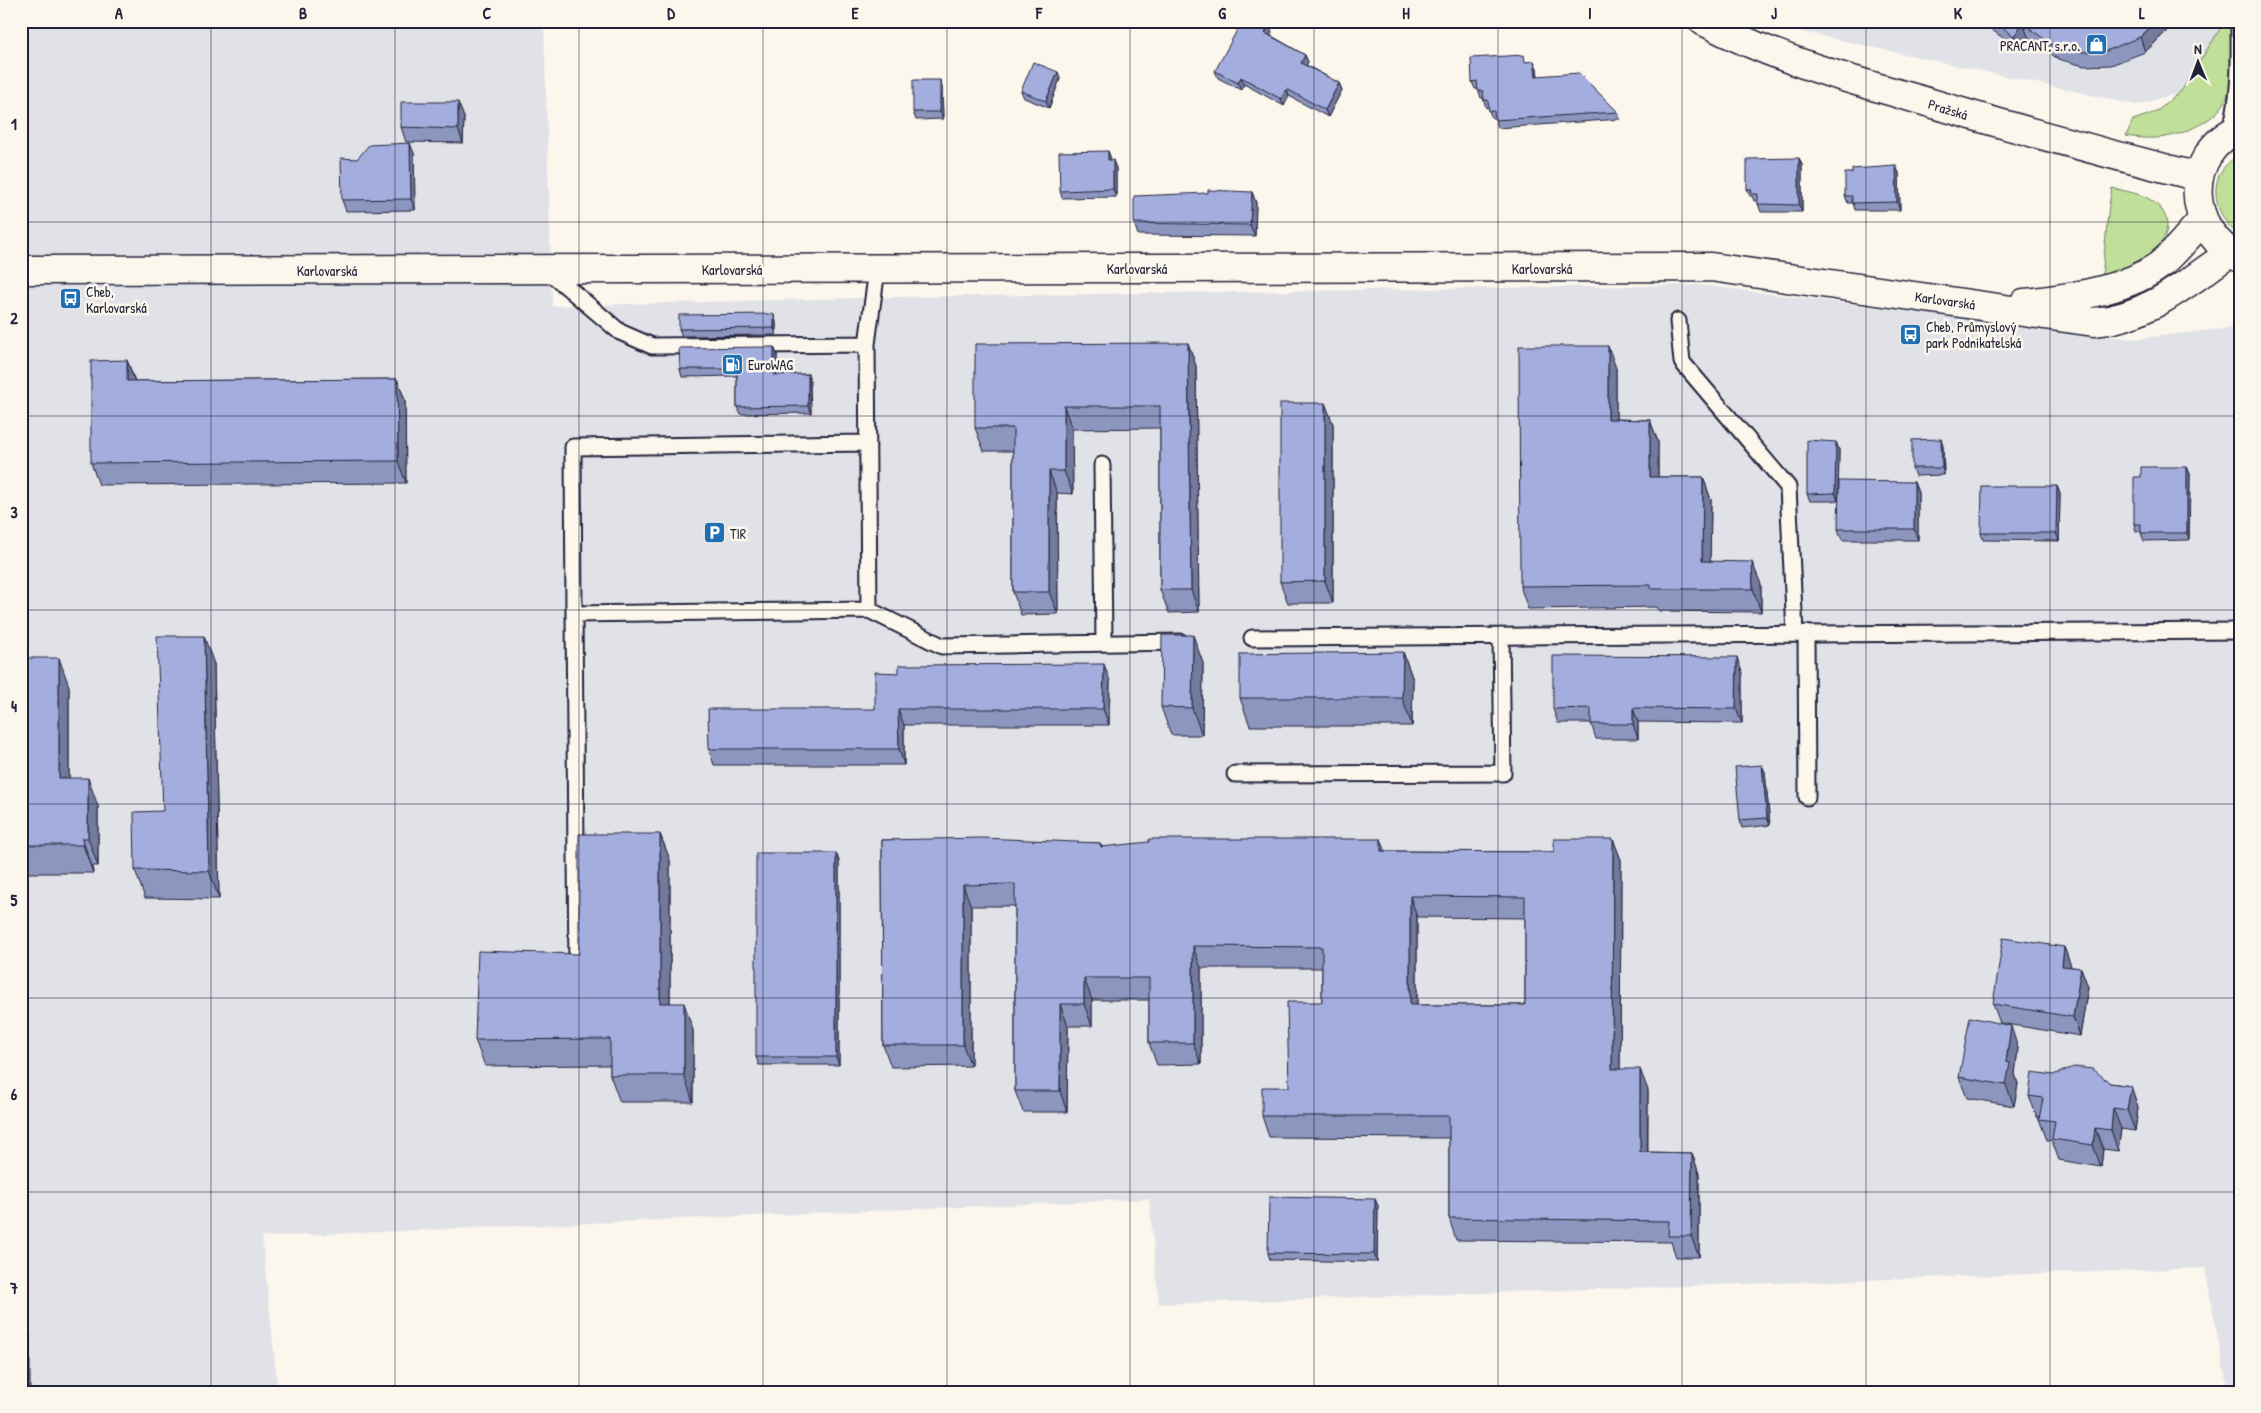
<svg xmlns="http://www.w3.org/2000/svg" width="2261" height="1413" font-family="'Patrick Hand',sans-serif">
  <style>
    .built { fill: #e1e1e8 }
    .green { fill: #c0df98; stroke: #71806a }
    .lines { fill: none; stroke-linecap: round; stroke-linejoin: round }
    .lane-casing { stroke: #22223b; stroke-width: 19 }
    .secondary-casing { stroke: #22223b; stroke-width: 31 }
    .lane { stroke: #fbf7ec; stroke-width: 15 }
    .secondary { stroke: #fbf7ec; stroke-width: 28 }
    .wall { fill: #8d96bf; stroke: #22223b; fill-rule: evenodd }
    .shaded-wall { fill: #737a9b; stroke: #22223b }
    .building { fill: #a4aede; stroke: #22223b; fill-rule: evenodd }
    .grid { fill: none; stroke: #22223b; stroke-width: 1; stroke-opacity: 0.55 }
    .labels { text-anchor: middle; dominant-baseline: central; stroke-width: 5; stroke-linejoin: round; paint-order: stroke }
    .poi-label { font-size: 14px; fill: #22223b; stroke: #fbf7ec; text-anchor: start }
    .street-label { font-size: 14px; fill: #22223b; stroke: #fbf7ec }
    .neatline { fill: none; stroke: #22223b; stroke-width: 2 }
    .grid-label { font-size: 16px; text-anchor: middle; font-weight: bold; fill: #22223b }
  </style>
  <rect width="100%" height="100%" fill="#fbf7ec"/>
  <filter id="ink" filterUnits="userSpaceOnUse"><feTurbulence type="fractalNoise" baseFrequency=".02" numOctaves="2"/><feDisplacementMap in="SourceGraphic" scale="10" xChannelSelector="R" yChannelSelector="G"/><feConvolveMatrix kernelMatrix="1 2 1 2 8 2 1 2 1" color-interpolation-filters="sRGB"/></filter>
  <g filter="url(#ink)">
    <path class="built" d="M 21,21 L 544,21 L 552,306 L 899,297 L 1700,285 L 2133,339 L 2240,327 L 2240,1392 L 2228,1392 L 2205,1268 L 1159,1304 L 1149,1199 L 262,1237 L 278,1392 L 21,1392 Z
      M 1769,21 L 2240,21 L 2240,89 L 2193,89 L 2137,105 L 1780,27 Z"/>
    <path class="green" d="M 2225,21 L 2231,21 C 2231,44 2236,90 2221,108 C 2214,117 2203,123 2193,128 C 2171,139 2150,140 2126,136 L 2133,120 L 2156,112 L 2182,90 Z
      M 2240,155 L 2240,236 C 2212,216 2204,172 2240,155 Z
      M 2112,188 C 2124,191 2139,193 2149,199 C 2183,219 2163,252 2135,266 C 2124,271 2112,273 2102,277 L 2109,204 Z"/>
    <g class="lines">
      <defs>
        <path id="lane" d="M 2230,132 C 2241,96 2239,59 2239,21
          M 547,270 L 620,332 L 652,346 L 867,344
          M 1678,321 L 1682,362 L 1788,487 L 1795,634
          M 867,443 L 573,447 L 574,614 L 869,610 L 867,344 L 877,269
          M 1102,465 L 1104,643
          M 869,610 L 942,646 L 1181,642
          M 574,614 L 577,971
          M 1806,633 L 1807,797
          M 1252,638 L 2240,631
          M 1235,774 L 1503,773 L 1501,636"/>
        <path id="secondary" d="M 1703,21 C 1771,57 1844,78 1917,99 C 2010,127 2104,153 2199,177
          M 2240,128 C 2182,154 2185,230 2240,258
          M 21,270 L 1711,267 L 2094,322 C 2148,318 2187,282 2230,253
          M 2024,303 C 2065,299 2123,291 2157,267 C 2174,255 2188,235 2203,220"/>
      </defs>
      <use href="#lane" class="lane-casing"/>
      <use href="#secondary" class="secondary-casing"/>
      <use href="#lane" class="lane"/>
      <use href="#secondary" class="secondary"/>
    </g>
    <path class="wall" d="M 1980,21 L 2173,21 L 2165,33 L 2145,52 L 2111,65 L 2084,66 L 2058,59 L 2028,37 L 2019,50 Z
      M 1272,32 L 1270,35 L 1305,55 L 1308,62 L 1306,65 L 1339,83 L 1342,90 L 1328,117 L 1289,96 L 1284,106 L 1244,84 L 1241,90 L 1218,78 L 1215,71 Z
      M 1527,62 L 1537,68 L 1538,76 L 1618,112 L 1620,119 L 1498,128 L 1495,118 L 1492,118 L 1489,111 L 1489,107 L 1486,108 L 1483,98 L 1481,98 L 1478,89 L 1475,89 L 1472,82 Z
      M 1058,72 L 1060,79 L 1049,108 L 1024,98 L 1021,91 Z
      M 940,80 L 942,87 L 943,119 L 916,120 L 913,112 Z
      M 464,117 L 463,143 L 406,142 L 401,127 Z
      M 1108,151 L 1111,160 L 1116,168 L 1116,197 L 1062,198 L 1060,191 Z
      M 414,153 L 415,210 L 346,211 L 342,200 L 357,159 Z
      M 1799,158 L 1802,165 L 1802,212 L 1761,212 L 1758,204 L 1758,201 L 1754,201 L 1752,196 L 1750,196 L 1747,189 Z
      M 1896,166 L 1899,173 L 1900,210 L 1855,210 L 1853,203 L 1848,203 L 1845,196 L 1852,173 Z
      M 1252,192 L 1256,203 L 1255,236 L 1138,235 L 1134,223 Z
      M 776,322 L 776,335 L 682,336 L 679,329 Z
      M 1188,343 L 1196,366 L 1199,612 L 1169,613 L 1160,590 L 1160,428 L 1072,429 L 1073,494 L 1057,493 L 1058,614 L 1021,615 L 1013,592 L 1013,451 L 984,451 L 975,428 Z
      M 774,347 L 777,354 L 777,375 L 808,374 L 810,382 L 811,413 L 740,414 L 737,407 L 737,376 L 682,377 L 680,369 Z
      M 127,360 L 135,381 L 397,379 L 405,400 L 406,483 L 99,485 L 91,463 Z
      M 1616,368 L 1616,419 L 1650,420 L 1658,442 L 1658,477 L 1703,477 L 1711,500 L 1710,561 L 1761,584 L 1761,612 L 1659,611 L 1657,607 L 1528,609 L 1520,586 Z
      M 1325,403 L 1333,424 L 1333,603 L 1288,603 L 1280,582 Z
      M 1836,442 L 1839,450 L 1838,501 L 1810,501 L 1807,494 Z
      M 1943,446 L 1944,475 L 1915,476 L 1912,468 Z
      M 2187,467 L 2190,474 L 2189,540 L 2144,541 L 2141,533 L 2141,531 L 2136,531 L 2134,524 L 2141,477 Z
      M 1914,482 L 1918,493 L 1918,540 L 1842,540 L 1838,529 Z
      M 2057,486 L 2060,494 L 2059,541 L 1983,540 L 1981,533 Z
      M 1403,652 L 1413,680 L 1412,726 L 1250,726 L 1240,698 Z
      M 21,658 L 69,686 L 69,778 L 98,806 L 98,866 L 92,866 L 93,873 L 25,873 L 25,899 L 21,899 Z
      M 1203,663 L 1202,735 L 1171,735 L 1161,707 Z
      M 214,664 L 219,899 L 145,898 L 135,870 L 163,811 Z
      M 1742,672 L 1742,723 L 1638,722 L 1638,739 L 1596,739 L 1591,723 L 1558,723 L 1553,709 Z
      M 1110,681 L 1109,725 L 904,725 L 904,765 L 714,765 L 709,749 L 875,709 Z
      M 1762,765 L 1765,772 L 1770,825 L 1742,828 L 1740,820 Z
      M 660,834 L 670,860 L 670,1003 L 693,1030 L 693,1102 L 620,1102 L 610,1075 L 610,1065 L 485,1066 L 475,1040 L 579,954 Z
      M 1613,839 L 1621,860 L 1620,1069 L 1648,1090 L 1648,1152 L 1692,1153 L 1699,1174 L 1699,1257 L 1676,1257 L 1671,1242 L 1456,1240 L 1449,1218 L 1449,1138 L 1269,1137 L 1262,1116 L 1289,1087 L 1322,1002 L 1322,968 L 1201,968 L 1201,1064 L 1157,1065 L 1149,1043 L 1149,1000 L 1092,1000 L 1092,1026 L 1068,1026 L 1067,1112 L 1023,1112 L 1015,1091 L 1015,906 L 971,906 L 971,1066 L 891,1067 L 883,1045 L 882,840 L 1100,843 L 1102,847 L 1386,851 L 1554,852 ZM 1417,917 L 1525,918 L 1525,1005 L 1417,1005 Z
      M 836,853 L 839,861 L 839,1065 L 759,1065 L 756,1057 Z
      M 2064,947 L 2071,967 L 2081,968 L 2088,987 L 2080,1036 L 2000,1023 L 1993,1004 Z
      M 2018,1048 L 2015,1074 L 2018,1084 L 2014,1106 L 1967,1098 L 1959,1077 Z
      M 2110,1083 L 2131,1086 L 2138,1108 L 2135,1131 L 2121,1129 L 2118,1151 L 2103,1149 L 2101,1167 L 2059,1160 L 2052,1141 L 2047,1140 L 2039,1119 L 2039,1118 L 2037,1117 L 2029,1096 Z
      M 1375,1199 L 1378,1206 L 1377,1262 L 1270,1260 L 1268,1253 Z"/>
    <path class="shaded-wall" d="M 2157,21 L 2173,21 L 2165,33 L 2145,52 L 2140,37 Z
      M 2023,23 L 2028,37 L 2019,50 L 2014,36 Z
      M 1270,25 L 1272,32 L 1268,40 L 1265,33 Z
      M 1305,55 L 1308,62 L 1304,70 L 1301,63 Z
      M 1534,61 L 1537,68 L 1538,83 L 1536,76 Z
      M 1058,72 L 1060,79 L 1049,108 L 1046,101 Z
      M 1241,77 L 1244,84 L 1241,90 L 1238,83 Z
      M 940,80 L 942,87 L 943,119 L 940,112 Z
      M 1339,83 L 1342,90 L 1328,117 L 1325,110 Z
      M 1287,89 L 1289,96 L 1284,106 L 1281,99 Z
      M 458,102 L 464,117 L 463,143 L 458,129 Z
      M 410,143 L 414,153 L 415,210 L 411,199 Z
      M 1108,151 L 1111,159 L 1111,168 L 1108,160 Z
      M 1799,158 L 1802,165 L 1802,212 L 1799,205 Z
      M 1113,160 L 1116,168 L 1116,197 L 1113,189 Z
      M 1896,166 L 1899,173 L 1900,210 L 1897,202 Z
      M 1252,192 L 1256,203 L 1255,236 L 1250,225 Z
      M 774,314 L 776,322 L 776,335 L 774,328 Z
      M 1188,343 L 1196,366 L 1199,612 L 1191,590 Z
      M 1608,346 L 1616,368 L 1616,441 L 1608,419 Z
      M 774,347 L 777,354 L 777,382 L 774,375 Z
      M 127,360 L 135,382 L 127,381 Z
      M 808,374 L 810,382 L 811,413 L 808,406 Z
      M 397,379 L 405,400 L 406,483 L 398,461 Z
      M 1325,403 L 1333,424 L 1333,603 L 1325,581 Z
      M 1064,406 L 1072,429 L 1073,494 L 1064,471 Z
      M 1650,420 L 1658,442 L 1658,500 L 1650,477 Z
      M 1941,439 L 1943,446 L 1944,475 L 1942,468 Z
      M 1836,442 L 1839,450 L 1838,501 L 1835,493 Z
      M 2187,467 L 2190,474 L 2189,540 L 2187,533 Z
      M 1049,471 L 1057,493 L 1058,614 L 1049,592 Z
      M 1703,477 L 1711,500 L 1710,583 L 1702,561 Z
      M 1914,482 L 1918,493 L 1918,540 L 1914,529 Z
      M 2057,486 L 2060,494 L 2059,541 L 2056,533 Z
      M 1752,562 L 1761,584 L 1761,612 L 1753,589 Z
      M 1193,635 L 1203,663 L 1202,735 L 1192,708 Z
      M 204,636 L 214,664 L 219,899 L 209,871 Z
      M 1403,652 L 1413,680 L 1412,726 L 1402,698 Z
      M 1737,657 L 1742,672 L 1742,723 L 1736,709 Z
      M 59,658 L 69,686 L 69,806 L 59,778 Z
      M 1104,664 L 1110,681 L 1109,725 L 1103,709 Z
      M 1633,708 L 1638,722 L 1638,739 L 1633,724 Z
      M 898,709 L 904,725 L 904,765 L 899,749 Z
      M 1762,765 L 1765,772 L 1770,825 L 1767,818 Z
      M 88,778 L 98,806 L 98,866 L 88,838 Z
      M 660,834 L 670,860 L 670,1030 L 660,1003 Z
      M 82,838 L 92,866 L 93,873 L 83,845 Z
      M 1381,839 L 1389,860 L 1381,851 Z
      M 1613,839 L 1621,860 L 1620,1090 L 1612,1069 Z
      M 836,853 L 839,861 L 839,1065 L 836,1057 Z
      M 21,863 L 25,873 L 25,899 L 21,888 Z
      M 963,885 L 971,906 L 971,1066 L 963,1045 Z
      M 1410,896 L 1417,917 L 1417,1027 L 1410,1005 Z
      M 1193,946 L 1201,968 L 1201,1064 L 1193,1043 Z
      M 2064,947 L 2071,966 L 2069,984 L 2062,966 Z
      M 2081,968 L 2088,987 L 2080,1036 L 2073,1017 Z
      M 1084,978 L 1092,1000 L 1092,1026 L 1084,1004 Z
      M 684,1003 L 693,1030 L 693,1102 L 684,1075 Z
      M 1060,1004 L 1068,1026 L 1067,1112 L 1060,1091 Z
      M 2011,1026 L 2018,1048 L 2015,1074 L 2018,1084 L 2014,1106 L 2006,1085 L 2006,1062 Z
      M 1640,1069 L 1648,1090 L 1647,1174 L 1640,1152 Z
      M 2131,1086 L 2138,1108 L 2135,1131 L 2127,1110 Z
      M 2113,1108 L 2121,1129 L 2118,1151 L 2111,1130 Z
      M 2095,1128 L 2103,1149 L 2101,1167 L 2093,1145 Z
      M 1692,1153 L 1699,1174 L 1699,1257 L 1691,1236 Z
      M 1375,1199 L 1378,1206 L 1377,1262 L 1374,1254 Z
      M 21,1310 L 30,1334 L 30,1392 L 21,1392 Z"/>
    <path class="building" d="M 1242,21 L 1264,21 L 1270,25 L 1265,33 L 1305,55 L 1301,63 L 1339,83 L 1325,110 L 1287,89 L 1281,99 L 1241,77 L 1238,83 L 1215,71 Z
      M 1994,21 L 2157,21 L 2140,37 L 2106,51 L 2079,52 L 2052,45 L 2023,23 L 2014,36 Z
      M 1524,55 L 1525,62 L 1534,61 L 1536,76 L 1579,73 L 1618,112 L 1495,120 L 1494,111 L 1489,111 L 1488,100 L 1484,100 L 1483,91 L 1478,91 L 1477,81 L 1472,82 L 1471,58 Z
      M 1033,62 L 1058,72 L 1046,101 L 1021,91 Z
      M 913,80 L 940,80 L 940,112 L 913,112 Z
      M 401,102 L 458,102 L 458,129 L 401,127 Z
      M 410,143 L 411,199 L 342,200 L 341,158 L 357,159 L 369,145 Z
      M 1108,151 L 1108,160 L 1113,160 L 1113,189 L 1060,191 L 1059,152 Z
      M 1799,158 L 1799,205 L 1758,204 L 1758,194 L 1752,194 L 1751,189 L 1747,189 L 1747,159 Z
      M 1896,166 L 1897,202 L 1852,203 L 1852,196 L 1845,196 L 1845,173 L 1852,173 L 1852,169 Z
      M 1208,190 L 1252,192 L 1250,225 L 1134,223 L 1134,196 L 1208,193 Z
      M 774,314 L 774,328 L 679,329 L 679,315 Z
      M 1188,343 L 1191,590 L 1160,590 L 1160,406 L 1064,406 L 1064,471 L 1049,471 L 1049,592 L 1013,592 L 1013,428 L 975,428 L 975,344 Z
      M 1519,346 L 1608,346 L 1608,419 L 1650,420 L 1650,477 L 1703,477 L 1702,561 L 1752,562 L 1753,589 L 1651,589 L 1651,585 L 1520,586 Z
      M 774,347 L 774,375 L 808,374 L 808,406 L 737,407 L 737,369 L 680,369 L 679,348 Z
      M 127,360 L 127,381 L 397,379 L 398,461 L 91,463 L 91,361 Z
      M 1280,403 L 1325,403 L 1325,581 L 1280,582 Z
      M 1941,439 L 1942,468 L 1912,468 L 1912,440 Z
      M 1807,440 L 1836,442 L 1835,493 L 1807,494 Z
      M 2141,467 L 2187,467 L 2187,533 L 2141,533 L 2141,524 L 2134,524 L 2134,477 L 2141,477 Z
      M 1839,481 L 1914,482 L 1914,529 L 1838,529 Z
      M 1982,486 L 2057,486 L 2056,533 L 1981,533 Z
      M 1162,635 L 1193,635 L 1192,708 L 1161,707 Z
      M 157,636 L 204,636 L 209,871 L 135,870 L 134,812 L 163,811 Z
      M 1403,652 L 1402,698 L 1240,698 L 1240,654 Z
      M 1553,656 L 1737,657 L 1736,709 L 1633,708 L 1633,724 L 1591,724 L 1591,708 L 1553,709 Z
      M 21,658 L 59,658 L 59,778 L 88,778 L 88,838 L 82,838 L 83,845 L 21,845 Z
      M 1104,664 L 1103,709 L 898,709 L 899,749 L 709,749 L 708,709 L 875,709 L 875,672 L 899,673 L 899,665 Z
      M 1762,765 L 1767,818 L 1740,820 L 1735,767 Z
      M 579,834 L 660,834 L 660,1003 L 684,1003 L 684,1075 L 610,1075 L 610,1039 L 475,1040 L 478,951 L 579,954 Z
      M 982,838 L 1100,843 L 1101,847 L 1149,842 L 1149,839 L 1381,839 L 1381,851 L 1554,852 L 1554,839 L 1613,839 L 1612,1069 L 1640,1069 L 1640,1152 L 1692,1153 L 1691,1236 L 1668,1236 L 1669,1221 L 1449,1218 L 1449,1116 L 1262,1116 L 1262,1087 L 1289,1087 L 1287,1002 L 1322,1002 L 1322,947 L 1193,946 L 1193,1043 L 1149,1043 L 1149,978 L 1084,978 L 1084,1004 L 1060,1004 L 1060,1091 L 1015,1091 L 1015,884 L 963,885 L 963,1045 L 883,1045 L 882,840 ZM 1410,896 L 1525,897 L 1525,1005 L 1410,1005 Z
      M 756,853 L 836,853 L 836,1057 L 756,1057 Z
      M 2003,938 L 2064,947 L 2062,966 L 2081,968 L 2073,1017 L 1993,1004 Z
      M 1970,1017 L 2011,1026 L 2006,1062 L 2010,1063 L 2006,1085 L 1959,1077 Z
      M 2074,1067 L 2093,1069 L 2110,1083 L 2131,1086 L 2127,1110 L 2113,1108 L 2111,1130 L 2095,1128 L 2093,1145 L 2052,1139 L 2055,1121 L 2039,1119 L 2043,1098 L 2029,1096 L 2032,1072 L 2053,1075 Z
      M 1269,1197 L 1375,1199 L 1374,1254 L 1268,1253 Z"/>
  </g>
  <path class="grid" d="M 211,21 L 211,1392M 395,21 L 395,1392M 579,21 L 579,1392M 763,21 L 763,1392M 947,21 L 947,1392M 1130,21 L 1130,1392M 1314,21 L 1314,1392M 1498,21 L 1498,1392M 1682,21 L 1682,1392M 1866,21 L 1866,1392M 2050,21 L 2050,1392M 21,222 L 2240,222M 21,416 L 2240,416M 21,610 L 2240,610M 21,804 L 2240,804M 21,998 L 2240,998M 21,1192 L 2240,1192"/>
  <defs>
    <symbol id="shop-square" viewBox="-11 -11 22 22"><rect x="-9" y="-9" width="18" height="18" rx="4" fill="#1f6fb2" stroke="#fbf7ec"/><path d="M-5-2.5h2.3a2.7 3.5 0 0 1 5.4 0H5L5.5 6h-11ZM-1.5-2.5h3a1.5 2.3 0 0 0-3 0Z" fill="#fff"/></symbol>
    <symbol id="bus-square" viewBox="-11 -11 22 22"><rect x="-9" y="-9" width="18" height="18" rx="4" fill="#1f6fb2" stroke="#fbf7ec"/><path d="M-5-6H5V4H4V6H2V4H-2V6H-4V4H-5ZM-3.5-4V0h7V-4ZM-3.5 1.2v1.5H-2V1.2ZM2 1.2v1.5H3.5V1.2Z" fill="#fff"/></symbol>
    <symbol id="fuel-square" viewBox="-11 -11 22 22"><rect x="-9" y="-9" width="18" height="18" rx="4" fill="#1f6fb2" stroke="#fbf7ec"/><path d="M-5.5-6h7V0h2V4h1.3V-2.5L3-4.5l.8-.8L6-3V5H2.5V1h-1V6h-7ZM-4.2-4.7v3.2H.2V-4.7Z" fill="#fff"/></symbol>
    <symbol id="parking-square" viewBox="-11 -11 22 22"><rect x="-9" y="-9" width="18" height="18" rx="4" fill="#1f6fb2" stroke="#fbf7ec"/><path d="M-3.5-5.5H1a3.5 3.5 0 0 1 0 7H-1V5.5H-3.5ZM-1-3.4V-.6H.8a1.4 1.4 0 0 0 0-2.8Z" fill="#fff"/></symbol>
  </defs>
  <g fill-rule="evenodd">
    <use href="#shop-square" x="2084" y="32" width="25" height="25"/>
    <use href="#bus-square" x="58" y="286" width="25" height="25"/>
    <use href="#bus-square" x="1898" y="322" width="25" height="25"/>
    <use href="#fuel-square" x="720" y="352" width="25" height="25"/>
    <use href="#parking-square" x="702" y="520" width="25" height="25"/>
  </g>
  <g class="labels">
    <g class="poi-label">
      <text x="2080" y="45" text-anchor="end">PRACANT, s.r.o.</text>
      <text x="86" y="291">Cheb,<tspan x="86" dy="16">Karlovarská</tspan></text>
      <text x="1926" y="326">Cheb, Průmyslový<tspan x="1926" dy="16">park Podnikatelská</tspan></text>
      <text x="748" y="364">EuroWAG</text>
      <text x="730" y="533">TIR</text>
    </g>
    <g class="street-label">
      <text transform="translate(1948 109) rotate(17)">Pražská</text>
      <text x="1137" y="268">Karlovarská</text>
      <text x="1542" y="268">Karlovarská</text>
      <text x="732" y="269">Karlovarská</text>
      <text x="327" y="270">Karlovarská</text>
      <text transform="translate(1945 300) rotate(8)">Karlovarská</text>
    </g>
  </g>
  <rect width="2261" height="1413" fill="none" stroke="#fbf7ec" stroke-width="55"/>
  <g transform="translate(2198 62) rotate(359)" stroke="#fbf7ec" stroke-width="4" paint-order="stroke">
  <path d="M0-4L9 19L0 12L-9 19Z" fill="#22223b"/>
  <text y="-8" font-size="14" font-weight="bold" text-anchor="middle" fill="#22223b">N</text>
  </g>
  <rect x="28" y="28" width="2206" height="1358" class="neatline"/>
  <g class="grid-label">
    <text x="119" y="19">A</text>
    <text x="303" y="19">B</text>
    <text x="487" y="19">C</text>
    <text x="671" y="19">D</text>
    <text x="855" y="19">E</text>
    <text x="1039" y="19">F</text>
    <text x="1222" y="19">G</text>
    <text x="1406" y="19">H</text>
    <text x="1590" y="19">I</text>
    <text x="1774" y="19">J</text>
    <text x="1958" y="19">K</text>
    <text x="2142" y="19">L</text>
    <text x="14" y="130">1</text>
    <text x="14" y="324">2</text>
    <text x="14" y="518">3</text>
    <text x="14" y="712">4</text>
    <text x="14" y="906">5</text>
    <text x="14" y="1100">6</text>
    <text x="14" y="1294">7</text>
  </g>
</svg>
